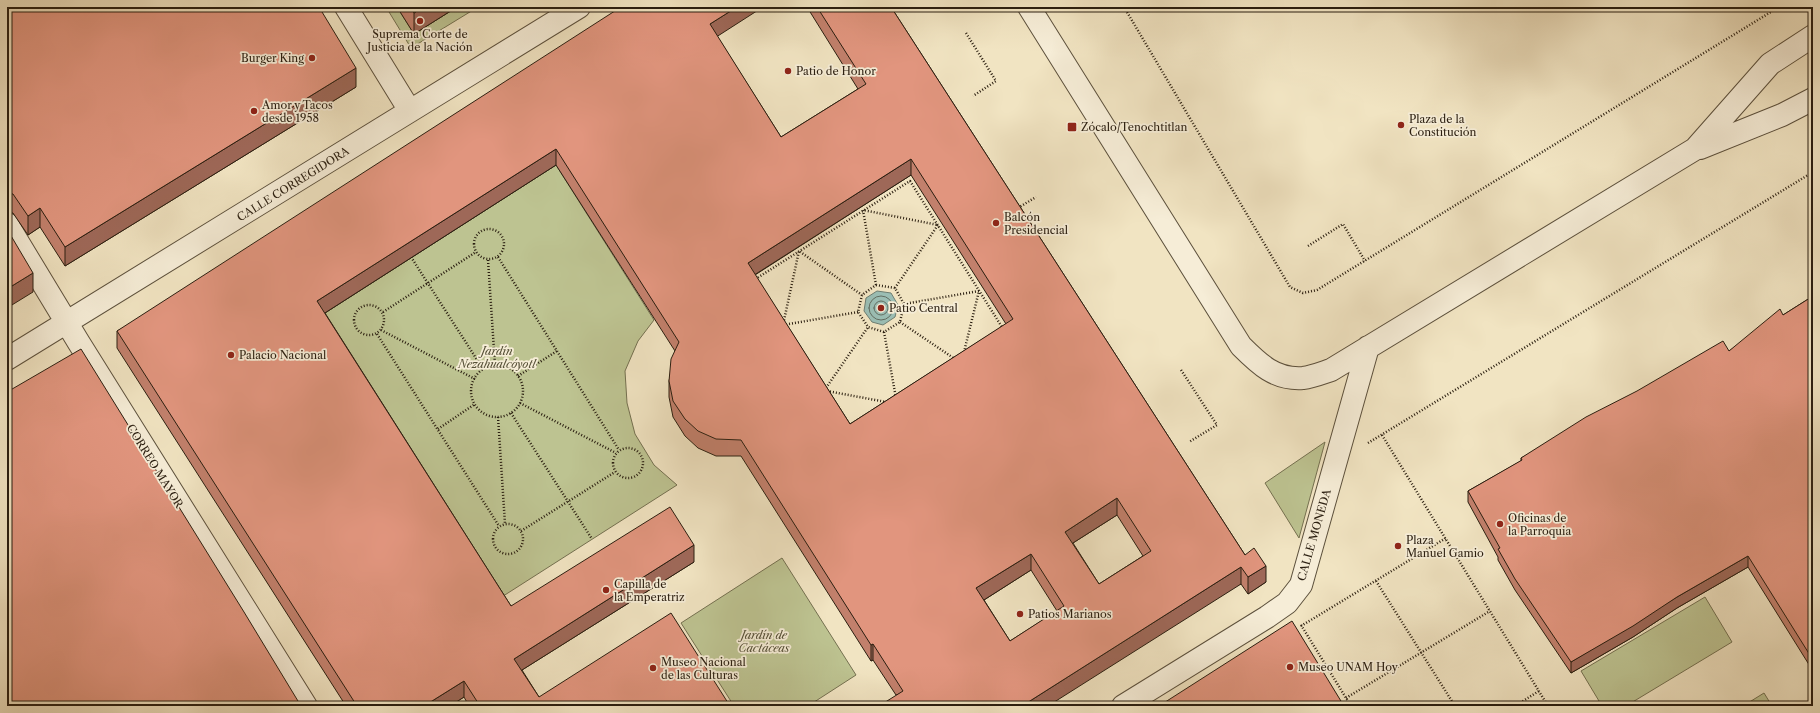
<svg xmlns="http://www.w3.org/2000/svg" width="1820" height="713" font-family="'Libre Caslon Text',serif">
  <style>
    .green { fill: #bdc391; stroke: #747050 }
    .water { fill: #9bbeb4; stroke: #6e7e72 }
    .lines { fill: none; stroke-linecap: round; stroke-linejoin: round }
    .shore { stroke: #626e62; stroke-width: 1 }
    .minor-casing { stroke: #5c503c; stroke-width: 24 }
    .path { stroke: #2a1e10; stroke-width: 2.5; stroke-dasharray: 1 2; stroke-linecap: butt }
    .minor { stroke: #f6edd7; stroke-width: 22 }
    .wall { fill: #c2806c; stroke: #2a1e10; fill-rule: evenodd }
    .shaded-wall { fill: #9e6858; stroke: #2a1e10 }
    .building { fill: #e1957e; stroke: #2a1e10; fill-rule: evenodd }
    .poi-dot { fill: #8f2418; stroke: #f6edd7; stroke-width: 1.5 }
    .labels { text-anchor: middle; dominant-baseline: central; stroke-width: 3.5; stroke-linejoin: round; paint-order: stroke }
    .poi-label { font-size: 11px; fill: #2a1e10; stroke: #f6edd7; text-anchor: start }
    .street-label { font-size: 11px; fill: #2a1e10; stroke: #f6edd7 }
    .park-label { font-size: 11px; font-style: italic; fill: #565037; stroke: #f6edd7 }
  </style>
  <rect width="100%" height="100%" fill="#f1e4c2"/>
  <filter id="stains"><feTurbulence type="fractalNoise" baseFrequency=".005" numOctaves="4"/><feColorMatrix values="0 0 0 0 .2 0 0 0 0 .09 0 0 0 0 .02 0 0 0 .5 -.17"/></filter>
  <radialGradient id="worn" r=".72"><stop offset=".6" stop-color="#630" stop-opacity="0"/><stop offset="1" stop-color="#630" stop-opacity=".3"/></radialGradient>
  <path class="green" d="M 386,7 L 397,7 L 414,34 L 457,7 L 478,7 L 411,48 Z
    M 556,165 L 654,320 L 638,341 L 625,371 L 627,403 L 635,434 L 654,465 L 677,485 L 497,600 L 317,318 Z
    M 1325,442 L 1299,538 L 1265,483 Z
    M 782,558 L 856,675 L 808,706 L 734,706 L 681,623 Z
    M 1705,597 L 1732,642 L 1626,706 L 1602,706 L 1581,671 Z
    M 1764,693 L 1772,706 L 1743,706 Z"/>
  <path class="water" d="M 877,291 L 891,293 L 898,305 L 895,317 L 883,325 L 872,322 L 864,311 L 866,298 Z"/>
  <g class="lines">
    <path class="shore" d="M869 308a12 12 0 1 1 24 0a12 12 0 1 1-24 0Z
      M874 308a7 7 0 1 1 14 0a7 7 0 1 1-14 0Z"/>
    <defs>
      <path id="minor" d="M 346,7 L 410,111
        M 1029,7 L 1241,346 C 1259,364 1275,380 1303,378 C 1312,377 1322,373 1331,370 L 1695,149 L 1770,64 L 1813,36
        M 1700,148 L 1782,115 L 1813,99
        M 7,224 L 79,343 L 306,706
        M 7,359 L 579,7
        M 1123,706 L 1267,617 L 1287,603 L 1301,585 L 1368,347"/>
    </defs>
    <use href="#minor" class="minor-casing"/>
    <path class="path" d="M 1124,7 L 1290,287 L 1303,293 L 1317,290 L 1779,7
      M 966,33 L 996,81 L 973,96
      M 910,181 L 1007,335 L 851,433 L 754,280 Z
      M 1018,208 L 1036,197
      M474 244a15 15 0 1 1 30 0a15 15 0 1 1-30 0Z
      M 1308,246 L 1343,224 L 1365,261
      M 411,257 L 483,369
      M 498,257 L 619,450
      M 488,260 L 495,365
      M 876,285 L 863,210 L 938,225 L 895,288
      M 876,285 L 895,288 L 904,304 L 900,322 L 884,332 L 868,327 L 858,312 L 862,295 Z
      M 904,304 L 979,291 L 964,352
      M354 320a15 15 0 1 1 30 0a15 15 0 1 1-30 0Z
      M 383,312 L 476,252
      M 858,312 L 783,325 L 799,251 L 862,295
      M 900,322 L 955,359
      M 381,330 L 475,379
      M 884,332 L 896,398
      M 377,334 L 499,526
      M471 391a26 26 0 1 1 52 0a26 26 0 1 1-52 0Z
      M 1181,370 L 1217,425 L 1189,442
      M 518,376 L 557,351
      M 826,388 L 868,327
      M 827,391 L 886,402
      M 520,403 L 616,453
      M 511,413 L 592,539
      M 498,417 L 505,524
      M 438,429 L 475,404
      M 1382,435 L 1548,706
      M 1368,443 L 1813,172
      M613 463a15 15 0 1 1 30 0a15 15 0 1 1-30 0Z
      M493 539a15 15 0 1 1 30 0a15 15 0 1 1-30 0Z
      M 521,531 L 615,472
      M 1376,581 L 1455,706
      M 1301,625 L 1351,706
      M 1301,626 L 1446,538
      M 1346,698 L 1490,611
      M 1515,706 L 1539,691"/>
    <use href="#minor" class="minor"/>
  </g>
  <path class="wall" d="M 7,7 L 356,87 L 65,266 L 40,227 L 28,235 L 13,213 L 7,212 Z
    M 397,7 L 457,7 L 414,34 Z
    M 807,7 L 891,7 L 1245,555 L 1266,582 L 1248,594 L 1241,584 L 896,695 L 873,660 L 871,661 L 741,456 L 716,456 L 698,448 L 685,436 L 673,417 L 669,397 L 669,381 L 675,351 L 556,165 L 325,313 L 511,606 L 694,562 L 522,670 L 539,697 L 730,706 L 469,706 L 464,697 L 450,706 L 346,706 L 117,348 L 117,331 L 717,36 L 781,137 L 858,89 ZM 911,175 L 1006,324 L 850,424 L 755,275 ZM 1117,515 L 1143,556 L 1099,584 L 1073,543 ZM 1031,570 L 1057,611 L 1010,641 L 984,600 Z
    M 1813,296 L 1813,671 L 1748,567 L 1677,608 L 1633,637 L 1571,673 L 1515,590 L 1498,560 L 1498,557 L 1468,502 L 1468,491 L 1521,461 L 1521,458 L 1729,351 L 1783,315 Z"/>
  <path class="shaded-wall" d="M 424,7 L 457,7 L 414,34 L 414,13 Z
    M 737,7 L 763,7 L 710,41 L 710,24 Z
    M 356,68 L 356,87 L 65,266 L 65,247 Z
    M 556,149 L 556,165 L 317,318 L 317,301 Z
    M 911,159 L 911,175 L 748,279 L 748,263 Z
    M 40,208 L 40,227 L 28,235 L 28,216 Z
    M 33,273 L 33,292 L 7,308 L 7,289 Z
    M 1117,498 L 1117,515 L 1065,548 L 1065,532 Z
    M 694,545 L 694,562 L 514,675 L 514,659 Z
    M 1031,554 L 1031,570 L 976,605 L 976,588 Z
    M 1748,556 L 1748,567 L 1677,608 L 1633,637 L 1571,673 L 1571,662 L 1677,597 Z
    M 1266,566 L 1266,582 L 1248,594 L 1248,577 Z
    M 1241,567 L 1241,584 L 1048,706 L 1022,706 Z
    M 873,644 L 873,660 L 871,661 L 871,645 Z
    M 464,681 L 464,697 L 450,706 L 424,706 Z"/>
  <path class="building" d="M 7,7 L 319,7 L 356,68 L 65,247 L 40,208 L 28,216 L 13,194 L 7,193 Z
    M 410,7 L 424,7 L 414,13 Z
    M 621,7 L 737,7 L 710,24 L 781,137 L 866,84 L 817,7 L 891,7 L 1245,555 L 1254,548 L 1266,566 L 1248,577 L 1241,567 L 1022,706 L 879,706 L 903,691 L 873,644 L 871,645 L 741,440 L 716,439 L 698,431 L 685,419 L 673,401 L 669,381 L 671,359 L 679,342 L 556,149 L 317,301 L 511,606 L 670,507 L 694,545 L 514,659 L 539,697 L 671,613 L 730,706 L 480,706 L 464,681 L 424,706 L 357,706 L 117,331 ZM 911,159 L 1013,319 L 850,424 L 748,263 ZM 1117,498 L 1151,551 L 1099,584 L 1065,532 ZM 1031,554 L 1064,606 L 1010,641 L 976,588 Z
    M 7,229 L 33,273 L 7,289 Z
    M 1813,296 L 1813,660 L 1748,556 L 1677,597 L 1633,626 L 1571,662 L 1515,579 L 1498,549 L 1500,548 L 1468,491 L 1522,460 L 1521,458 L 1586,417 L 1637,391 L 1723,341 L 1729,351 L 1780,309 L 1783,315 Z
    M 81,349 L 244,612 L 301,706 L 7,706 L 7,392 Z
    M 1292,621 L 1344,706 L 1159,706 Z"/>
  <g class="poi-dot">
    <circle cx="420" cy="21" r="4"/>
    <circle cx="312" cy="58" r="4"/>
    <circle cx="788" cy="71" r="4"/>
    <circle cx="254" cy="111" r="4"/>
    <circle cx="1401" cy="125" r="4"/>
    <rect x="1067" y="122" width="10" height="10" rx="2"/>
    <circle cx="996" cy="223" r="4"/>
    <circle cx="881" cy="308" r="4"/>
    <circle cx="231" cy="355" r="4"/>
    <circle cx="1500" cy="524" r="4"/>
    <circle cx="1398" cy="546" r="4"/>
    <circle cx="606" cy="590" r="4"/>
    <circle cx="1020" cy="614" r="4"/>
    <circle cx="1290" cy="667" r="4"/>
    <circle cx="653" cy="668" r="4"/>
  </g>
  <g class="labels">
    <g class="poi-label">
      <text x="420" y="34" text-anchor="middle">Suprema Corte de<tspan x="420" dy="13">Justicia de la Nación</tspan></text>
      <text x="304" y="58" text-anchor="end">Burger King</text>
      <text x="796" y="71">Patio de Honor</text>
      <text x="262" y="105">Amor y Tacos<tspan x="262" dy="13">desde 1958</tspan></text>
      <text x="1409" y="119">Plaza de la<tspan x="1409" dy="13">Constitución</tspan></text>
      <text x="1081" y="127">Zócalo/Tenochtitlan</text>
      <text x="1004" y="217">Balcón<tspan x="1004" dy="13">Presidencial</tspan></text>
      <text x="889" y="308">Patio Central</text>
      <text x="239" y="355">Palacio Nacional</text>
      <text x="1508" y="518">Oficinas de<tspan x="1508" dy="13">la Parroquia</tspan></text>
      <text x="1406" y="540">Plaza<tspan x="1406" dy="13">Manuel Gamio</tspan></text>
      <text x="614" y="584">Capilla de<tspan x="614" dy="13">la Emperatriz</tspan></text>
      <text x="1028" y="614">Patios Marianos</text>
      <text x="661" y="662">Museo Nacional<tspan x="661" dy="13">de las Culturas</tspan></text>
      <text x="1298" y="667">Museo UNAM Hoy</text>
    </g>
    <g class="street-label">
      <text transform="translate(293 184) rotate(-32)">CALLE CORREGIDORA</text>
      <text transform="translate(155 466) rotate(58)">CORREO MAYOR</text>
      <text transform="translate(1314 535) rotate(-74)">CALLE MONEDA</text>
    </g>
    <g class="park-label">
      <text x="497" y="351">Jardín<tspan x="497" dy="13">Nezahualcóyotl</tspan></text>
      <text x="764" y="635">Jardín de<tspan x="764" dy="13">Cactáceas</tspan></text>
    </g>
  </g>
  <rect width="1820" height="713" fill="none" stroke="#f1e4c2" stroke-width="24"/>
  <rect x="8" y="8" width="1804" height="697" fill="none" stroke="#2a1e10" stroke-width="2"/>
  <rect x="12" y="12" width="1796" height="689" fill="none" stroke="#2a1e10"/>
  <rect width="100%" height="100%" filter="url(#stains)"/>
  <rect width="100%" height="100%" fill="url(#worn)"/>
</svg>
